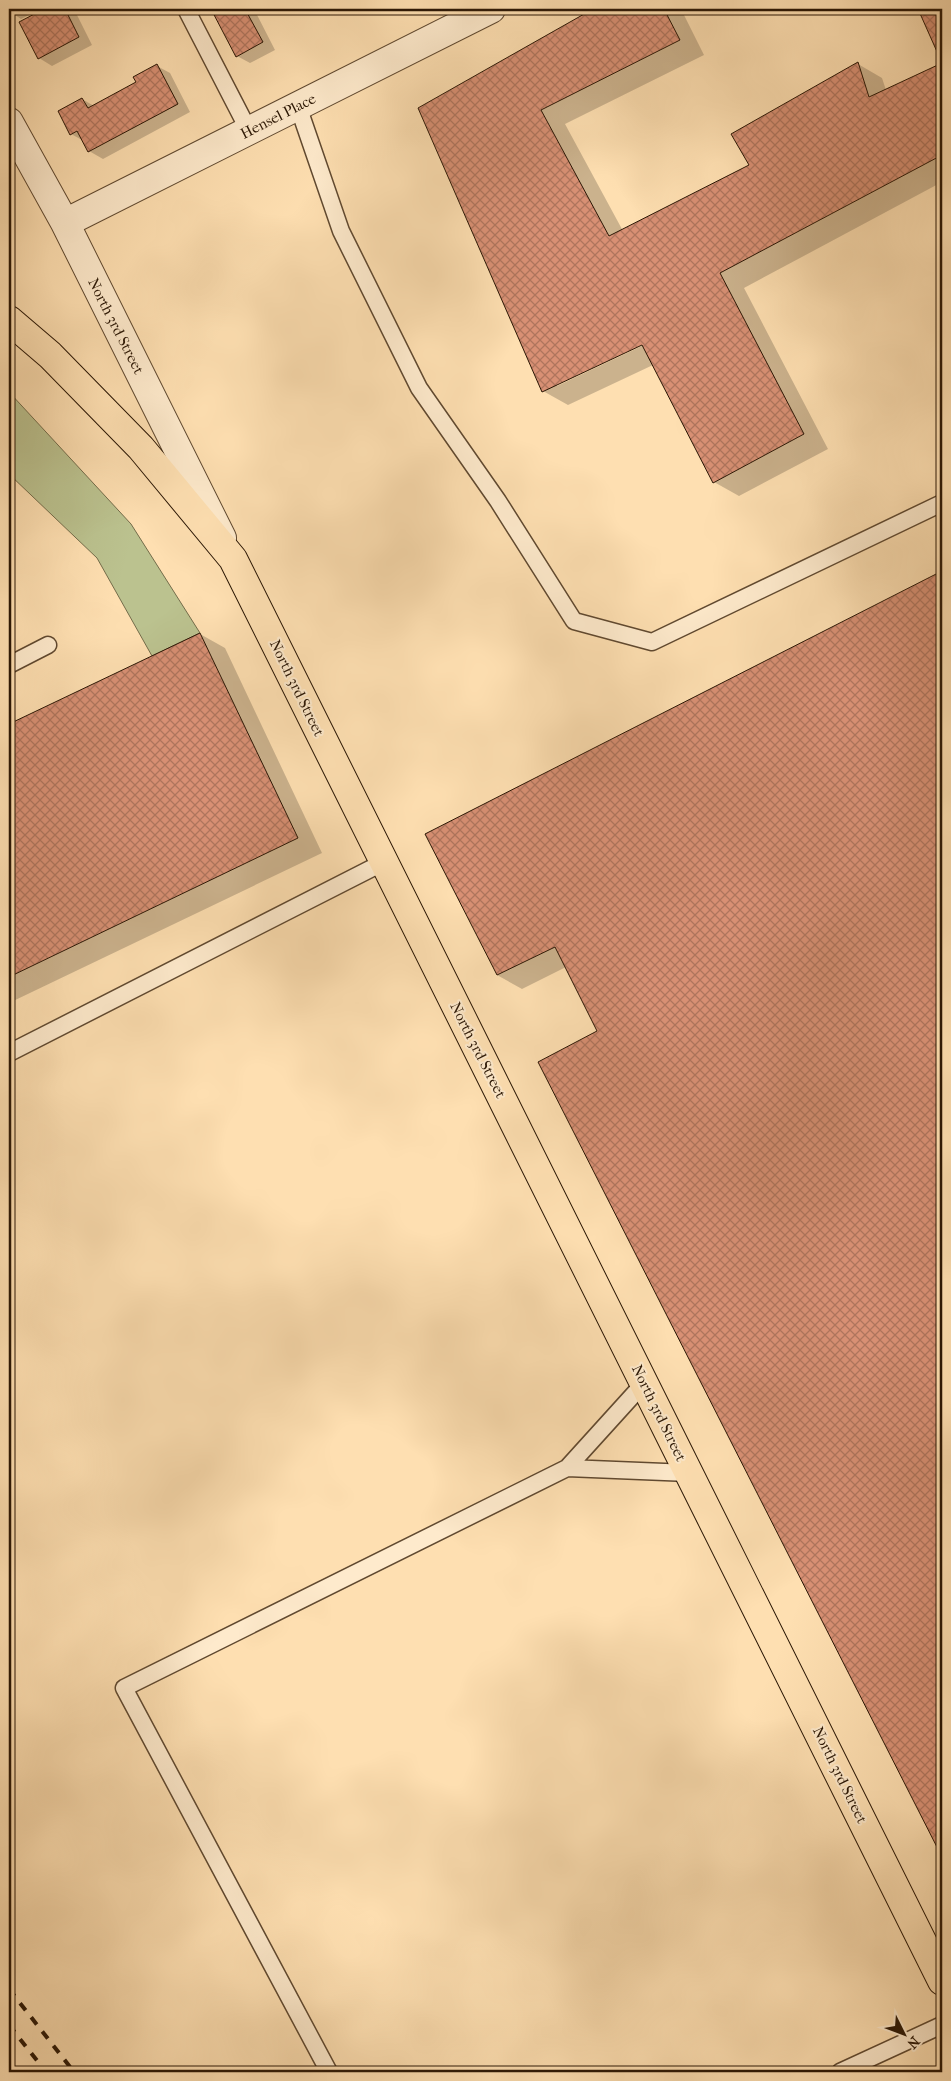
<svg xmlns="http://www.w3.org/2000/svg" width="951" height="2081" font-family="'IM FELL French Canon',serif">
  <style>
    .grass { fill: #bbc28f; stroke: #736c4a }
    .shadow { fill: #0003; fill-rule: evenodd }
    .building { fill: url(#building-cross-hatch); stroke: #2b1705 }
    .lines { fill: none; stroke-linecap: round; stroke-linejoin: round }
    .service-casing { stroke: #604930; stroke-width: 19 }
    .minor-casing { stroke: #604930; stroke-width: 30 }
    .trunk-casing { stroke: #2b1705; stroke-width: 30 }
    .service { stroke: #feeacc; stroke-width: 16 }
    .minor { stroke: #feeacc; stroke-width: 28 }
    .trunk { stroke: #fedfb1; stroke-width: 28 }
    .rail { stroke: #2b1705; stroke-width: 4; stroke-dasharray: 9 9; stroke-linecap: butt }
    .labels { text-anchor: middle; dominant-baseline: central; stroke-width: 4; stroke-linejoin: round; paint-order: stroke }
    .street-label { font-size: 15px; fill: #2b1705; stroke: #feeacc }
  </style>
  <defs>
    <pattern id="building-cross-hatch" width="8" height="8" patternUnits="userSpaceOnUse" patternTransform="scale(1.25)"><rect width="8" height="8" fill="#d89074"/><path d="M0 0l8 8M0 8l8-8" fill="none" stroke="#af755d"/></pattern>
  </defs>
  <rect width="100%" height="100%" fill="#fedfb1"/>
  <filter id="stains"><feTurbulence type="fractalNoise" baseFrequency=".004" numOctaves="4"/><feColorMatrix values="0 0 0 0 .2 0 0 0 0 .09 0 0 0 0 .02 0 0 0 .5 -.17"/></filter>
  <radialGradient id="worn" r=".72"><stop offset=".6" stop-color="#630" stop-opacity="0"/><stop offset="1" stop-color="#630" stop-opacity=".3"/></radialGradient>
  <path class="grass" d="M 9,392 L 131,524 L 200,633 L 152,656 L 97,558 L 9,474 Z"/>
  <path class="shadow" d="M 9,9 L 41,9 L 21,19 L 9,11 Z
    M 46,9 L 74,9 L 92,45 L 52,66 L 39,58 L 20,22 Z
    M 213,9 L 254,9 L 275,50 L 250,63 L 237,56 Z
    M 595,9 L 681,9 L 704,55 L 565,124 L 623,231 L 751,165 L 858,64 L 882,78 L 886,90 L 942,65 L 942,182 L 744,288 L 828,449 L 739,496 L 714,482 L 653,365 L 568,405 L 543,391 L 420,109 ZM 647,341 L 648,343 L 557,386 L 557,383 Z
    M 919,9 L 942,9 L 942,60 Z
    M 157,66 L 170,73 L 190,112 L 103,159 L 89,151 L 84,141 L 71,134 L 82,99 L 94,106 L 137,82 Z
    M 942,572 L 942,1854 L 540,1063 L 599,1032 L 566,967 L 522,989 L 497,975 L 426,834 Z
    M 200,634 L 225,648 L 322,853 L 9,1003 L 9,726 Z"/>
  <path class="building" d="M 44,9 L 65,9 L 79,37 L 38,59 L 19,22 Z
    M 211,9 L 245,9 L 263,42 L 236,57 Z
    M 593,9 L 664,9 L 680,40 L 541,110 L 609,236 L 749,165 L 731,134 L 858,62 L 869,97 L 942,63 L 942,155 L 720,273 L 804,434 L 713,483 L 642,345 L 542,392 L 418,108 Z
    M 918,9 L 942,9 L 942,63 Z
    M 157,64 L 178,104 L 88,152 L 77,131 L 70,135 L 58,111 L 82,98 L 88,108 L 136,82 L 133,77 Z
    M 942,571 L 942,1857 L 538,1062 L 597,1031 L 555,947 L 497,975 L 425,834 Z
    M 200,633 L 298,838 L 9,977 L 9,724 Z"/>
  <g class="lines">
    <defs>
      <path id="service" d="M 186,9 L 249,131
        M 298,106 L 341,231 L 419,388 L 498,501 L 574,621 L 652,642 L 942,503
        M 9,665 L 48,645
        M 9,1053 L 384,862
        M 644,1383 L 567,1468 L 689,1473
        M 329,2072 L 124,1688 L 567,1468
        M 840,2072 L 942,2025"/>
      <path id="minor" d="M 9,122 L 65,223 L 222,538
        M 65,223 L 491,9"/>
      <path id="trunk" d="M 9,320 L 50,355 L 141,448 L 233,559 L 942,1981"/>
    </defs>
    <use href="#service" class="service-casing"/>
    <use href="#minor" class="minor-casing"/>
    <use href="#trunk" class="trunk-casing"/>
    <use href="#service" class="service"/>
    <use href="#minor" class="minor"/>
    <use href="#trunk" class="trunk"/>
    <path class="rail" d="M 9,1989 L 74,2072
      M 9,2025 L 46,2072"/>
  </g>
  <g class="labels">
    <g class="street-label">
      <text transform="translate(278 116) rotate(-27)">Hensel Place</text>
      <text transform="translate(116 326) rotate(63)">North 3rd Street</text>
      <text transform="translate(297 688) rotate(64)">North 3rd Street</text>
      <text transform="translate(478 1050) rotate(63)">North 3rd Street</text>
      <text transform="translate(659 1413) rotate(64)">North 3rd Street</text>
      <text transform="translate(840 1775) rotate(64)">North 3rd Street</text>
    </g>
  </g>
  <rect width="951" height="2081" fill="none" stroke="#fedfb1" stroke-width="30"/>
  <rect x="10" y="10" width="931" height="2061" fill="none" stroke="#2b1705" stroke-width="2.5"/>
  <rect x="15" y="15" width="921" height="2051" fill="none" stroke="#2b1705"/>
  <g transform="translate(904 2034) rotate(132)" stroke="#feeacc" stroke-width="4" paint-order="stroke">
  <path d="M0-4L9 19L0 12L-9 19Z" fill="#2b1705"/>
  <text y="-8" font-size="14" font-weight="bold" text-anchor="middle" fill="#2b1705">N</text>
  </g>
  <rect width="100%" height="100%" filter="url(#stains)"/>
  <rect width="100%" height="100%" fill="url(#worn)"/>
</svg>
